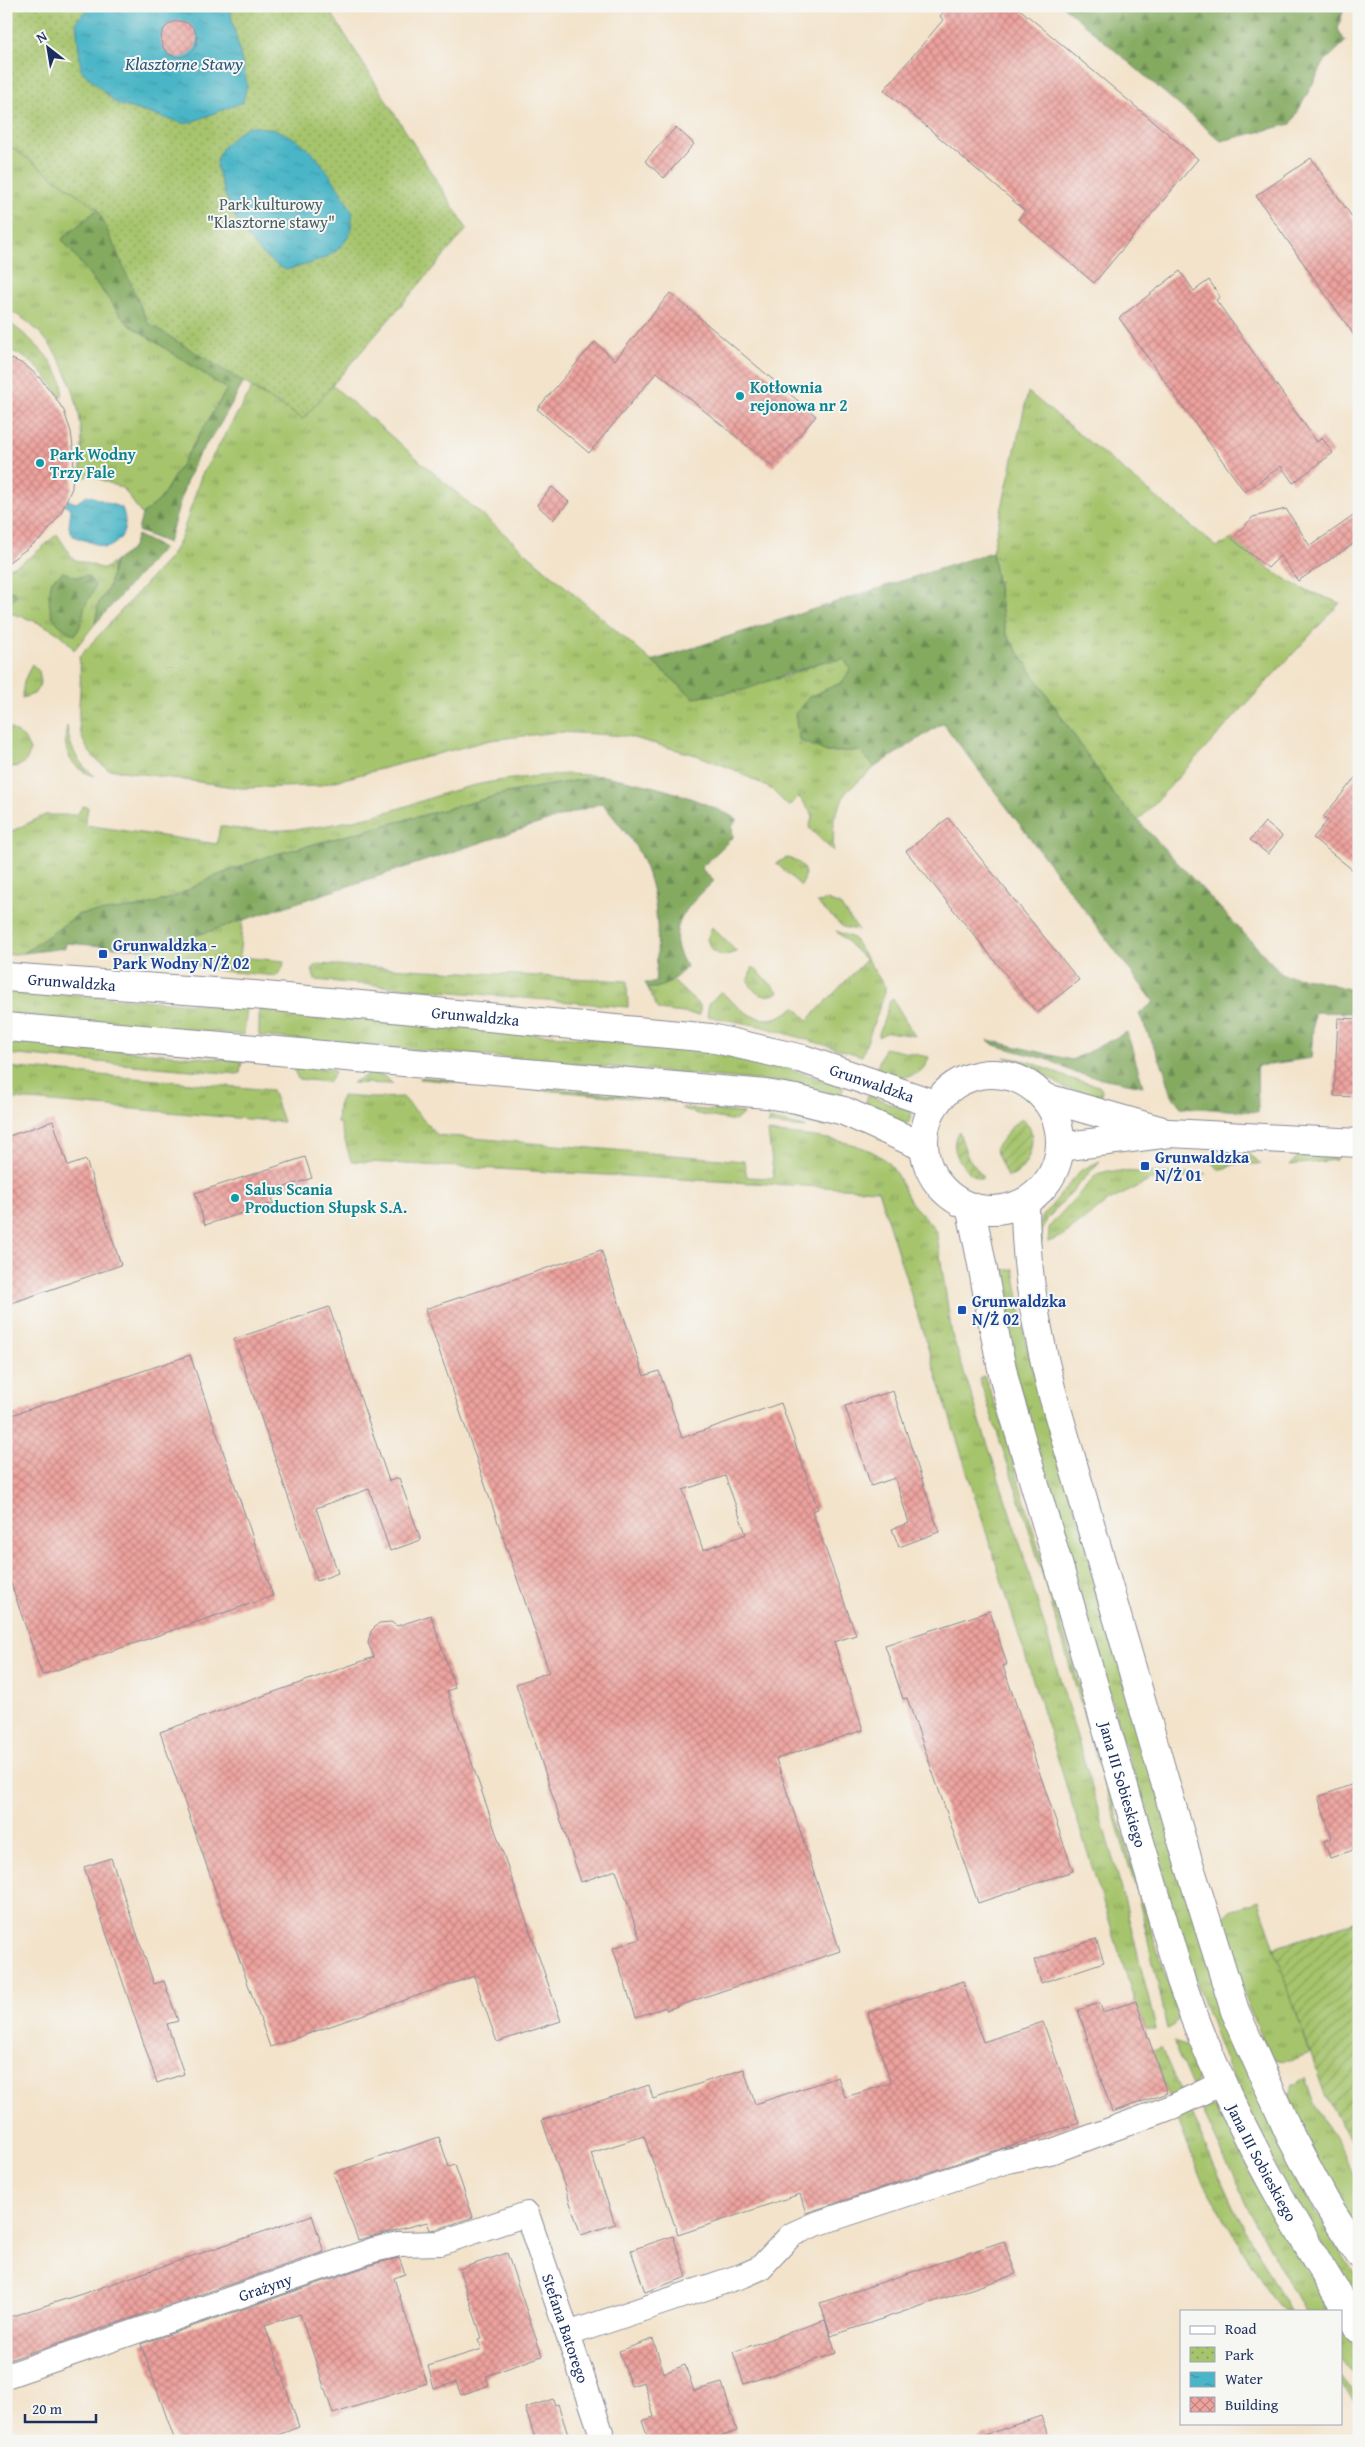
<svg xmlns="http://www.w3.org/2000/svg" width="1365" height="2447" font-family="'Gentium Book Plus',serif">
  <style>
    .grass { fill: url(#grass-tufts); stroke: #607a65 }
    .forest { fill: url(#forest-firs); stroke: #506c5f }
    .park { fill: url(#park-dots); stroke: #607a65 }
    .garden { fill: url(#garden-furrows); stroke: #607a65 }
    .water { fill: url(#water-ripples); stroke: #327292 }
    .building { fill: url(#building-cross-hatch); fill-rule: evenodd }
    .lines { fill: none; stroke-linecap: round; stroke-linejoin: round }
    .minor-casing { stroke: #878994; stroke-width: 26 }
    .tertiary-casing { stroke: #878994; stroke-width: 30 }
    .minor { stroke: #fff; stroke-width: 24 }
    .tertiary { stroke: #fff; stroke-width: 28 }
    .culture-dot { fill: #0f9aa8; stroke: #f6f6f2; stroke-width: 2 }
    .transit-dot { fill: #1a4fb4; stroke: #f6f6f2; stroke-width: 2 }
    .labels { text-anchor: middle; dominant-baseline: central; stroke-width: 4; stroke-linejoin: round; paint-order: stroke }
    .park-label { font-size: 16px; fill: #455c62; stroke: #f6f6f2 }
    .culture-label { font-size: 16px; font-weight: bold; fill: #0d838f; stroke: #f6f6f2; text-anchor: start }
    .transit-label { font-size: 16px; font-weight: bold; fill: #164399; stroke: #f6f6f2; text-anchor: start }
    .street-label { font-size: 16px; fill: #1b2f5e; stroke: #f6f6f2 }
    .water-label { font-size: 18px; font-style: italic; fill: #29577d; stroke: #f6f6f2 }
  </style>
  <defs>
    <pattern id="grass-tufts" width="24" height="20" patternUnits="userSpaceOnUse" patternTransform="scale(1.25)"><rect width="24" height="20" fill="#a6c46c"/><path d="M3 7l-1-3M5 7V3M7 7l1-3M15 17l-1-3M17 17v-4M19 17l1-3" fill="none" stroke="#86a05c"/></pattern>
    <pattern id="forest-firs" width="22" height="20" patternUnits="userSpaceOnUse" patternTransform="scale(1.25)"><rect width="22" height="20" fill="#84aa60"/><path d="M5 1l3.5 6h-7zM16 11l3.5 6h-7z" fill="#6b8b52"/></pattern>
    <pattern id="park-dots" width="8" height="8" patternUnits="userSpaceOnUse" patternTransform="scale(1.25)"><rect width="8" height="8" fill="#a6c46c"/><path d="M2 2h.1M6 6h.1" fill="none" stroke="#86a05c" stroke-width="1.8" stroke-linecap="round"/></pattern>
    <pattern id="garden-furrows" width="10" height="10" patternUnits="userSpaceOnUse" patternTransform="scale(1.25)"><rect width="10" height="10" fill="#a6c46c"/><path d="M-1 1l2-2M0 10L10 0M9 11l2-2" fill="none" stroke="#86a05c"/></pattern>
    <pattern id="water-ripples" width="26" height="14" patternUnits="userSpaceOnUse" patternTransform="scale(1.25)"><rect width="26" height="14" fill="#49b5c6"/><path d="M2 4q2-2 4 0t4 0M15 11q2-2 4 0t4 0" fill="none" stroke="#3c94a4"/></pattern>
    <pattern id="building-cross-hatch" width="8" height="8" patternUnits="userSpaceOnUse" patternTransform="scale(1.25)"><rect width="8" height="8" fill="#eea29d"/><path d="M0 0l8 8M0 8l8-8" fill="none" stroke="#c08483"/></pattern>
  </defs>
  <rect width="100%" height="100%" fill="#f6f6f2"/>
  <filter id="ink" filterUnits="userSpaceOnUse"><feTurbulence type="fractalNoise" baseFrequency=".02" numOctaves="2"/><feDisplacementMap in="SourceGraphic" scale="10" xChannelSelector="R" yChannelSelector="G"/><feConvolveMatrix kernelMatrix="1 2 1 2 8 2 1 2 1" color-interpolation-filters="sRGB"/></filter>
  <filter id="wash" filterUnits="userSpaceOnUse"><feTurbulence type="fractalNoise" baseFrequency=".0096" numOctaves="4" result="noise"/><feDisplacementMap in="SourceGraphic" scale="20" xChannelSelector="R" yChannelSelector="G"/><feGaussianBlur stdDeviation="1.12" result="paint"/><feColorMatrix in="noise" values="0 0 0 0 0 0 0 0 0 0 0 0 0 0 0 0 0 1.4 0 .05"/><feComposite in="paint" operator="in"/></filter>
  <g filter="url(#wash)">
    <rect width="100%" height="100%" fill="#f3e3cb"/>
    <path class="grass" d="M 6,143 L 98,209 L 62,239 L 127,323 L 227,389 L 160,500 L 142,515 L 124,489 L 90,475 L 79,480 C 91,419 67,336 6,309 Z
      M 6,321 C 25,332 72,373 61,398 C 46,375 33,358 6,349 Z
      M 332,385 L 694,698 L 785,677 L 821,662 L 844,659 L 851,669 L 843,682 L 809,697 L 827,752 L 860,751 L 875,767 L 846,792 L 834,818 L 833,851 L 809,828 L 813,815 L 799,797 L 789,807 L 771,789 L 733,769 L 696,755 L 626,736 L 595,734 L 557,732 L 490,740 L 317,786 L 241,788 L 108,769 C 62,738 86,701 79,657 L 170,557 L 181,538 L 201,476 L 252,388 L 303,419 Z
      M 1028,392 L 1217,547 L 1232,539 L 1268,568 L 1300,588 L 1340,603 L 1138,821 L 1114,795 L 1006,634 L 992,552 Z
      M 57,534 L 73,559 L 104,569 L 114,562 L 109,587 L 99,603 L 95,624 L 74,650 C 60,628 31,619 6,612 L 6,569 C 27,562 41,549 57,534 Z
      M 32,664 L 39,671 L 41,683 L 34,694 L 22,698 L 24,681 Z
      M 6,725 L 24,738 L 30,750 C 28,764 19,768 6,767 Z
      M 67,726 C 69,746 78,765 95,776 C 70,769 62,751 67,726 Z
      M 569,774 L 603,776 L 511,792 L 269,856 L 213,877 L 172,898 L 49,937 L 24,953 L 6,955 L 6,834 L 45,815 L 77,815 L 83,806 L 88,807 L 85,825 L 217,844 L 220,826 C 275,837 336,826 390,811 C 416,804 441,793 467,787 C 500,779 535,776 569,774 Z
      M 787,858 C 802,860 810,873 801,886 L 776,863 Z
      M 827,900 L 840,905 L 858,930 L 843,927 L 817,903 Z
      M 243,919 L 239,957 L 284,961 L 283,968 L 276,976 L 223,971 L 139,954 L 140,949 L 152,950 Z
      M 712,927 L 737,952 L 722,956 L 711,950 L 707,939 Z
      M 836,931 L 853,938 L 885,987 L 885,992 L 862,1056 L 760,1026 L 707,1016 L 709,1004 L 721,991 C 743,1013 764,1032 795,1007 L 808,1020 L 866,960 Z
      M 316,964 L 627,981 L 628,1007 L 315,980 L 312,969 Z
      M 753,967 L 779,992 C 765,1000 752,994 748,979 Z
      M 673,981 L 700,1006 L 700,1015 L 658,1010 L 648,988 L 657,988 Z
      M 6,990 L 247,1008 L 244,1035 L 6,1014 Z
      M 893,999 L 894,1001 L 915,1036 L 888,1032 L 878,1037 L 890,1001 Z
      M 259,1009 L 706,1049 L 786,1068 L 844,1087 L 840,1096 L 776,1082 L 259,1036 Z
      M 6,1040 L 242,1061 L 240,1073 L 237,1074 L 6,1054 Z
      M 884,1048 L 929,1057 C 921,1084 895,1077 876,1071 Z
      M 1004,1057 L 1031,1062 L 1068,1078 L 1099,1086 L 1102,1090 L 1101,1096 L 1064,1088 L 1032,1066 Z
      M 301,1066 L 332,1069 L 335,1072 L 329,1082 L 298,1079 L 294,1070 Z
      M 6,1067 L 272,1090 L 283,1122 L 6,1098 Z
      M 369,1074 L 384,1076 L 393,1084 L 352,1083 Z
      M 421,1077 L 740,1105 L 743,1108 L 420,1079 Z
      M 868,1095 L 910,1111 L 912,1113 L 909,1122 L 905,1124 L 865,1105 Z
      M 342,1096 L 374,1098 L 403,1097 L 437,1135 L 744,1161 L 747,1177 L 774,1178 L 768,1132 C 800,1136 865,1138 888,1163 C 899,1174 903,1190 911,1202 C 919,1214 932,1221 937,1235 L 952,1335 L 1022,1550 L 1122,1890 L 1156,2029 L 1146,2029 L 1132,1993 L 878,1190 L 351,1161 L 340,1124 L 337,1123 L 338,1106 Z
      M 681,1108 L 744,1113 L 735,1121 L 697,1114 Z
      M 781,1110 L 833,1121 L 825,1127 L 773,1114 Z
      M 770,1119 L 805,1127 L 805,1128 L 768,1124 Z
      M 1248,1154 L 1261,1164 L 1235,1164 L 1220,1170 L 1211,1162 Z
      M 1298,1156 L 1336,1158 L 1336,1160 L 1290,1165 Z
      M 1100,1161 L 1047,1219 L 1042,1231 L 1042,1242 L 1037,1243 L 1038,1228 L 1043,1216 L 1080,1171 Z
      M 1108,1171 L 1206,1174 L 1196,1177 L 1151,1180 L 1107,1202 L 1061,1237 L 1048,1242 L 1049,1228 L 1055,1220 L 1097,1174 Z
      M 1014,1269 L 1027,1346 L 1049,1430 L 1306,2194 L 1359,2282 L 1359,2304 L 1287,2188 L 1227,2066 L 1189,1964 L 1017,1378 L 997,1270 Z
      M 984,1376 L 999,1414 L 1162,1966 L 1179,2014 L 1173,2026 L 1168,2029 L 1138,1896 L 1026,1519 L 979,1378 Z
      M 1259,1901 L 1310,2053 C 1294,2059 1285,2064 1269,2057 L 1244,1996 L 1220,1921 L 1230,1910 Z
      M 1173,2042 L 1192,2048 C 1198,2063 1203,2073 1193,2088 Z
      M 1161,2047 L 1181,2093 L 1170,2101 L 1152,2050 Z
      M 1305,2078 L 1313,2102 L 1359,2182 L 1359,2233 L 1310,2146 L 1288,2098 L 1293,2085 Z
      M 1199,2103 L 1219,2110 L 1257,2187 L 1332,2311 L 1305,2311 L 1298,2300 L 1250,2213 Z
      M 1188,2107 L 1237,2215 L 1290,2311 L 1284,2311 L 1266,2289 L 1200,2177 L 1175,2112 Z
      M 1341,2325 L 1359,2352 L 1359,2381 L 1341,2358 Z
      M 1341,2377 L 1359,2400 L 1359,2406 L 1341,2384 Z"/>
    <path class="forest" d="M 1063,6 L 1351,6 L 1343,11 L 1338,29 L 1345,42 L 1325,61 L 1291,124 L 1221,141 Z
      M 98,209 L 148,323 L 244,382 L 219,426 L 198,456 L 186,482 L 168,543 L 138,531 L 142,515 L 160,500 L 227,389 L 127,323 L 62,239 Z
      M 137,535 L 163,548 L 95,624 L 99,603 L 109,587 L 114,562 L 132,549 Z
      M 992,552 L 1006,634 L 1114,795 L 1283,975 L 1316,980 L 1359,992 L 1359,1013 L 1314,1012 L 1311,1058 L 1257,1066 L 1258,1112 L 1181,1107 L 1172,1096 L 1164,1069 L 1139,1014 L 1154,1002 L 943,723 L 875,767 L 860,751 L 827,752 L 799,740 L 795,714 L 809,697 L 843,682 L 850,669 L 844,659 L 821,662 L 744,690 L 694,698 L 652,661 Z
      M 63,572 L 75,577 L 88,576 L 95,585 C 94,594 89,596 86,604 C 81,615 84,623 75,635 C 49,623 46,607 52,580 Z
      M 6,590 L 14,592 L 17,596 L 6,605 Z
      M 603,776 C 654,785 691,795 737,819 L 732,827 L 733,837 L 701,868 L 714,881 C 686,907 662,930 687,967 C 675,978 665,989 648,988 L 645,983 L 655,983 C 659,941 660,899 642,859 C 636,843 613,817 602,803 L 152,950 L 66,943 L 65,948 L 24,953 L 79,914 L 139,907 L 172,898 L 213,877 L 269,856 L 511,792 Z
      M 1127,1032 L 1143,1086 L 1075,1073 L 1049,1060 L 994,1045 L 988,1040 L 1072,1060 Z"/>
    <path class="park" d="M 8,6 L 327,6 L 467,229 L 303,419 L 148,323 L 98,209 L 6,143 Z"/>
    <path class="garden" d="M 1022,1119 C 1042,1130 1029,1176 1007,1177 L 995,1149 L 1014,1124 Z
      M 959,1131 L 967,1156 L 982,1176 L 982,1179 C 964,1174 946,1148 959,1131 Z
      M 1359,1920 L 1359,2155 L 1326,2098 L 1274,1948 Z"/>
    <path class="water" d="M 91,6 L 229,6 L 247,84 L 243,102 L 186,124 L 117,104 L 81,70 L 76,21 Z
      M 248,126 C 258,128 270,127 279,131 C 315,144 335,182 353,213 C 351,220 352,231 348,237 C 335,259 309,264 286,270 C 251,253 230,215 220,178 C 219,173 215,165 217,159 C 222,144 235,135 248,126 Z
      M 88,495 L 122,508 C 129,525 124,542 106,548 L 73,536 L 69,527 L 71,508 L 65,506 L 68,500 L 76,503 Z"/>
    <g id="blocks">
      <path class="building" d="M 948,6 L 1016,6 L 1198,159 L 1094,283 L 1018,219 L 1025,211 L 884,90 L 943,20 L 940,16 Z
        M161 39a18 18 0 1 1 36 0a18 18 0 1 1-36 0Z
        M 676,127 L 694,144 L 664,178 L 645,161 Z
        M 1311,158 L 1359,227 L 1359,342 L 1256,196 Z
        M 1180,271 L 1194,291 L 1209,280 L 1220,297 L 1216,300 L 1317,442 L 1322,438 L 1333,453 L 1293,483 L 1281,466 L 1245,492 L 1119,318 Z
        M 670,293 L 816,416 L 773,467 L 657,372 L 589,453 L 537,409 L 595,342 L 615,360 Z
        M 6,356 L 25,365 L 39,377 L 53,394 L 64,411 L 71,432 L 74,454 L 72,488 L 61,513 L 43,537 L 6,564 Z
        M 552,487 L 569,502 L 553,520 L 537,505 Z
        M 1286,509 L 1310,546 L 1359,512 L 1359,540 L 1298,581 L 1280,556 L 1268,568 L 1232,539 L 1253,517 Z
        M 1359,773 L 1359,875 L 1313,838 L 1328,820 L 1323,817 Z
        M 948,818 L 1079,980 L 1037,1013 L 906,851 Z
        M 1265,822 L 1282,836 L 1268,854 L 1250,840 Z
        M 1338,1018 L 1359,1019 L 1359,1097 L 1334,1096 Z
        M 53,1121 L 68,1166 L 86,1160 L 121,1265 L 6,1305 L 6,1137 Z
        M 305,1157 L 312,1178 L 270,1192 L 274,1203 L 205,1225 L 195,1193 Z
        M 601,1250 L 644,1376 L 659,1371 L 682,1438 L 781,1403 L 818,1509 L 812,1511 L 856,1635 L 834,1642 L 863,1730 L 776,1759 L 840,1951 L 666,2010 L 666,2007 L 636,2017 L 613,1948 L 640,1939 L 616,1870 L 581,1882 L 516,1684 L 549,1672 L 425,1309 ZM 725,1476 L 746,1534 L 703,1550 L 683,1490 Z
        M 329,1307 L 389,1481 L 399,1478 L 421,1540 L 390,1551 L 369,1489 L 316,1508 L 338,1573 L 317,1581 L 234,1339 Z
        M 190,1355 L 273,1596 L 42,1675 L 6,1569 L 6,1417 Z
        M 893,1391 L 939,1532 L 899,1547 L 892,1529 L 909,1523 L 895,1478 L 871,1486 L 845,1406 Z
        M 990,1611 L 1007,1664 L 1003,1666 L 1073,1871 L 978,1903 L 907,1698 L 903,1699 L 885,1645 Z
        M 431,1615 L 455,1688 L 447,1691 L 561,2021 L 497,2042 L 474,1976 L 270,2047 L 160,1732 L 374,1657 L 368,1643 L 371,1631 L 379,1623 L 391,1622 L 397,1626 Z
        M 1359,1782 L 1359,1848 L 1330,1858 L 1324,1841 L 1332,1838 L 1318,1797 Z
        M 111,1858 L 154,1984 L 164,1981 L 178,2021 L 167,2024 L 184,2074 L 157,2083 L 84,1867 Z
        M 1096,1939 L 1104,1962 L 1041,1983 L 1034,1960 Z
        M 963,1981 L 983,2042 L 1043,2022 L 1079,2123 L 806,2213 L 800,2194 L 678,2235 L 644,2136 L 591,2153 L 615,2224 L 581,2235 L 542,2120 L 649,2085 L 653,2099 L 744,2069 L 755,2104 L 838,2077 L 845,2097 L 872,2089 L 891,2083 L 868,2013 Z
        M 1136,2001 L 1167,2093 L 1112,2112 L 1078,2010 L 1100,2003 L 1103,2012 Z
        M 439,2137 L 449,2167 L 455,2165 L 473,2217 L 438,2229 L 430,2230 L 427,2222 L 358,2240 L 333,2173 Z
        M 312,2215 L 324,2252 L 6,2361 L 6,2318 L 88,2292 Z
        M 673,2236 L 687,2277 L 645,2292 L 631,2250 Z
        M 1004,2241 L 1016,2274 L 831,2336 L 820,2303 Z
        M 507,2253 L 542,2356 L 486,2376 L 489,2385 L 461,2395 L 456,2382 L 434,2389 L 428,2366 L 482,2349 L 478,2339 L 482,2338 L 459,2269 Z
        M 399,2258 L 405,2274 L 394,2278 L 427,2383 L 333,2414 L 300,2314 L 265,2325 L 299,2427 L 262,2441 L 175,2441 L 141,2344 L 377,2263 Z
        M 825,2320 L 836,2353 L 744,2384 L 733,2352 Z
        M 653,2339 L 664,2373 L 685,2365 L 694,2391 L 722,2383 L 737,2431 L 707,2441 L 649,2441 L 642,2421 L 654,2417 L 644,2382 L 631,2386 L 619,2351 Z
        M 553,2399 L 555,2405 L 558,2404 L 570,2441 L 536,2441 L 525,2408 Z
        M 1041,2416 L 1050,2441 L 979,2441 L 979,2437 Z"/>
    </g>
  </g>
  <g filter="url(#ink)">
    <use href="#blocks" fill-opacity="0" stroke="#878994" stroke-width="1"/>
    <g class="lines">
      <defs>
        <g id="minor">
          <path d="M 568,2334 L 744,2275 L 760,2268 L 791,2235 L 813,2225 L 1007,2161 L 1050,2152 L 1172,2107 L 1222,2083"/>
          <path id="s1" d="M 6,2376 L 373,2250 L 399,2244 L 440,2243 L 527,2214 L 604,2441"/>
        </g>
        <g id="tertiary">
          <path id="s2" d="M 6,977 L 254,995 L 711,1038 L 803,1059 L 934,1104"/>
          <path d="M 6,1027 L 766,1094 L 796,1099 L 844,1111 L 924,1147"/>
          <circle cx="992" cy="1142" r="68"/>
          <path d="M 1043,1097 L 1159,1130"/>
          <path d="M 1060,1147 L 1170,1133 L 1359,1143"/>
          <path d="M 1025,1202 C 1025,1269 1036,1327 1052,1392 L 1185,1851 L 1235,2011 L 1291,2137 L 1325,2201 L 1359,2254"/>
          <path id="s3" d="M 970,1207 C 985,1269 992,1332 1008,1394 L 1181,1981 C 1224,2105 1289,2218 1359,2329"/>
        </g>
      </defs>
      <use href="#minor" class="minor-casing"/>
      <use href="#tertiary" class="tertiary-casing"/>
      <use href="#minor" class="minor"/>
      <use href="#tertiary" class="tertiary"/>
    </g>
  </g>
  <g class="culture-dot">
    <circle cx="740" cy="396" r="5"/>
    <circle cx="40" cy="463" r="5"/>
    <circle cx="235" cy="1198" r="5"/>
  </g>
  <g class="transit-dot">
    <rect x="98" y="949" width="10" height="10" rx="2.5"/>
    <rect x="1140" y="1161" width="10" height="10" rx="2.5"/>
    <rect x="957" y="1305" width="10" height="10" rx="2.5"/>
  </g>
  <g class="labels">
    <g class="park-label">
      <text x="271" y="204">Park kulturowy<tspan x="271" dy="18">"Klasztorne stawy"</tspan></text>
    </g>
    <g class="culture-label">
      <text x="750" y="387">Kotłownia<tspan x="750" dy="18">rejonowa nr 2</tspan></text>
      <text x="50" y="454">Park Wodny<tspan x="50" dy="18">Trzy Fale</tspan></text>
      <text x="245" y="1189">Salus Scania<tspan x="245" dy="18">Production Słupsk S.A.</tspan></text>
    </g>
    <g class="transit-label">
      <text x="113" y="945">Grunwaldzka -<tspan x="113" dy="18">Park Wodny N/Ż 02</tspan></text>
      <text x="1155" y="1157">Grunwaldzka<tspan x="1155" dy="18">N/Ż 01</tspan></text>
      <text x="972" y="1301">Grunwaldzka<tspan x="972" dy="18">N/Ż 02</tspan></text>
    </g>
    <g class="street-label">
      <text stroke="none"><textPath href="#s2" startOffset="66">Grunwaldzka</textPath></text>
      <text stroke="none"><textPath href="#s2" startOffset="471">Grunwaldzka</textPath></text>
      <text stroke="none"><textPath href="#s2" startOffset="875">Grunwaldzka</textPath></text>
      <text stroke="none"><textPath href="#s3" startOffset="598">Jana III Sobieskiego</textPath></text>
      <text stroke="none"><textPath href="#s3" startOffset="1002">Jana III Sobieskiego</textPath></text>
      <text stroke="none"><textPath href="#s1" startOffset="274">Grażyny</textPath></text>
      <text stroke="none"><textPath href="#s1" startOffset="668">Stefana Batorego</textPath></text>
    </g>
    <g class="water-label">
      <text x="184" y="63">Klasztorne Stawy</text>
    </g>
  </g>
  <rect width="1365" height="2447" fill="none" stroke="#f6f6f2" stroke-width="25"/>
  <rect x="1180" y="2310" width="162" height="115" fill="#f6f6f2" stroke="#9ea6b7"/>
  <rect x="1190" y="2326" width="25" height="8" fill="#ffffff" stroke="#9ea6b7"/>
  <text x="1225" y="2334" font-size="15" fill="#1b2f5e">Road</text>
  <rect x="1190" y="2347" width="25" height="15" fill="url(#park-dots)" stroke="#9ea6b7"/>
  <text x="1225" y="2360" font-size="15" fill="#1b2f5e">Park</text>
  <rect x="1190" y="2372" width="25" height="15" fill="url(#water-ripples)" stroke="#9ea6b7"/>
  <text x="1225" y="2384" font-size="15" fill="#1b2f5e">Water</text>
  <rect x="1190" y="2397" width="25" height="15" fill="url(#building-cross-hatch)" stroke="#9ea6b7"/>
  <text x="1225" y="2410" font-size="15" fill="#1b2f5e">Building</text>
  <g transform="translate(48 48) rotate(329)" stroke="#f6f6f2" stroke-width="4" paint-order="stroke">
  <path d="M0-4L9 19L0 12L-9 19Z" fill="#1b2f5e"/>
  <text y="-8" font-size="14" font-weight="bold" text-anchor="middle" fill="#1b2f5e">N</text>
  </g>
  <path d="M25 2414v8h71v-8" fill="none" stroke="#1b2f5e" stroke-width="2.5"/>
  <text x="32" y="2414" font-size="15" fill="#1b2f5e" stroke="#f6f6f2" stroke-width="4" paint-order="stroke">20 m</text>
</svg>
